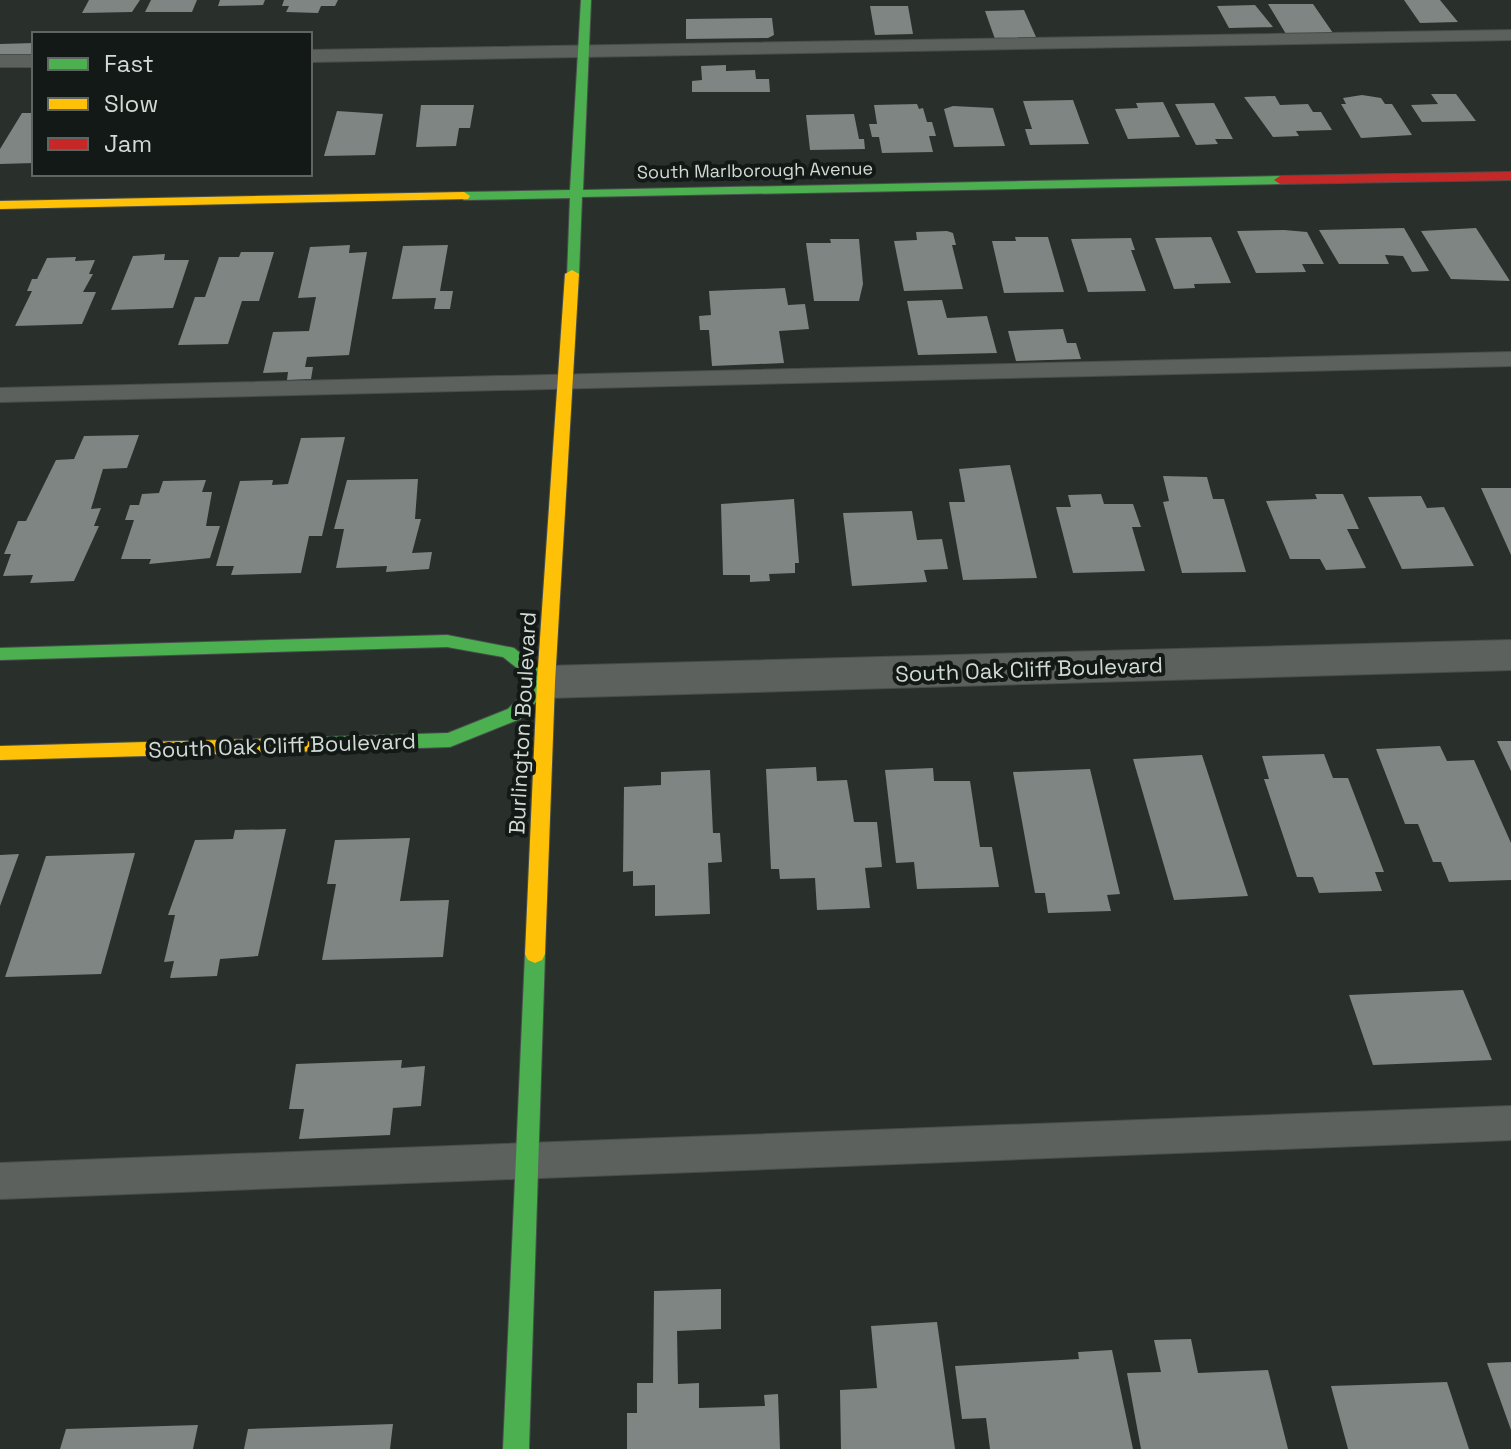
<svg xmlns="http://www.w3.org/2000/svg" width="1511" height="1449" font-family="'Space Grotesk',sans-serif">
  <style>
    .building { fill: #7e8582 }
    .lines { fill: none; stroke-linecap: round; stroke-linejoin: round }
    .lane-casing { stroke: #484e4b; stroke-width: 2 }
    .street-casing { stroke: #484e4b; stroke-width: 2 }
    .fast-casing { stroke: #484e4b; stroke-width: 2 }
    .slow-casing { stroke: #484e4b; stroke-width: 2 }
    .jam-casing { stroke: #484e4b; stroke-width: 2 }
    .lane { fill: #5c615e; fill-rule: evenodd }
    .street { fill: #5c615e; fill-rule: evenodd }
    .fast { fill: #4caf50; fill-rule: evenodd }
    .slow { fill: #ffc107; fill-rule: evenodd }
    .jam { fill: #c62828; fill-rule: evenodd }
    .labels { text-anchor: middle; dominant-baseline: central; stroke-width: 8; stroke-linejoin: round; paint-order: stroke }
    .far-street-label { font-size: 18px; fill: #d2dad5; stroke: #131916 }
    .street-label { font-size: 22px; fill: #d2dad5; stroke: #131916 }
  </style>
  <rect width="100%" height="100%" fill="#29302c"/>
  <path class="building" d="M 89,0 L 140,0 L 132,12 L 82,13 Z
    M 151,0 L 197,0 L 192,12 L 145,12 Z
    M 220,0 L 265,0 L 263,5 L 218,6 Z
    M 284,0 L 338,0 L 335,6 L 321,6 L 318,13 L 286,12 L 289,6 L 282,6 Z
    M 1404,0 L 1440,0 L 1458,22 L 1420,23 Z
    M 1268,4 L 1313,4 L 1333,33 L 1286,34 Z
    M 1255,5 L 1273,27 L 1229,28 L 1217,6 Z
    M 870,6 L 908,6 L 913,34 L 875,35 Z
    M 1024,10 L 1036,37 L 995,39 L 985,11 Z
    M 772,18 L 774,35 L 768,38 L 686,39 L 686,19 Z
    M 34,43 L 34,57 L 0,58 L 0,44 Z
    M 726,65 L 726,71 L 755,70 L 756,79 L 769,79 L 770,92 L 692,92 L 692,81 L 702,80 L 701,66 Z
    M 1431,94 L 1456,94 L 1476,121 L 1422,122 L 1411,105 L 1438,104 Z
    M 1362,95 L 1381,98 L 1385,104 L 1392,104 L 1412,135 L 1361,138 L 1341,104 L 1346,104 L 1343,98 Z
    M 1275,96 L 1280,105 L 1308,104 L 1313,112 L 1321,112 L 1332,130 L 1296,131 L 1299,136 L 1273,137 L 1244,97 Z
    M 1073,100 L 1089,144 L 1030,145 L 1025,129 L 1032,129 L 1023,101 Z
    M 1163,102 L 1180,137 L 1128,139 L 1115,109 L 1138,108 L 1136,103 Z
    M 1214,103 L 1233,139 L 1215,139 L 1218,144 L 1196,145 L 1175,104 Z
    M 917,104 L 919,109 L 923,108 L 927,122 L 932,122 L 936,136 L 929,136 L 933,152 L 882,153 L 879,137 L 872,137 L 869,124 L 877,124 L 874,105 Z
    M 421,105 L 474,105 L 470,128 L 459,128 L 456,146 L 416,147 Z
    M 953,106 L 993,108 L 1005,146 L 954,147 L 944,109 Z
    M 337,111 L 383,114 L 375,155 L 324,156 Z
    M 22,113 L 34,113 L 34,163 L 0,164 L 0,149 Z
    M 854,114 L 859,139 L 864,139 L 865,149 L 810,150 L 806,115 Z
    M 1404,228 L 1429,271 L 1412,272 L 1403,256 L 1385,255 L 1389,264 L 1339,264 L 1319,230 Z
    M 1476,228 L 1510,281 L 1451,279 L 1421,231 Z
    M 1284,230 L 1307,232 L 1324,264 L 1302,264 L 1306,272 L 1256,273 L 1237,231 Z
    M 947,231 L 953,233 L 956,245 L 952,245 L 963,289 L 904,291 L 894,241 L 917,240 L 916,232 Z
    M 1015,237 L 1048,237 L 1064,292 L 1004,293 L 992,241 L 1016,241 Z
    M 1211,237 L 1231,283 L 1194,284 L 1195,288 L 1174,289 L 1155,238 Z
    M 1131,238 L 1135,250 L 1131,250 L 1146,291 L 1088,292 L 1071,239 Z
    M 830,239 L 859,239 L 863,284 L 859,301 L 814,301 L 806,243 L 831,243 Z
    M 350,245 L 349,253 L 367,252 L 349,355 L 307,357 L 305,367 L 313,367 L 311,379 L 287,380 L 288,372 L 263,373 L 273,332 L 309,331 L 316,297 L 298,298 L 310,247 Z
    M 448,245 L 440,291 L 453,291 L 450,309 L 434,309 L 436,298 L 392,299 L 403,246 Z
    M 241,252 L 274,252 L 259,301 L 242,301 L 228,344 L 178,345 L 195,297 L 205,297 L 219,257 L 239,257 Z
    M 165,254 L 164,260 L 189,260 L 173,308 L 111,310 L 133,256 Z
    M 76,257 L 75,261 L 95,260 L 89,274 L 93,274 L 83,292 L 96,292 L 82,324 L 15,326 L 32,291 L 27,291 L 32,279 L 37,279 L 47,258 Z
    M 785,288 L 788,305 L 805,304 L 809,329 L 779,331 L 784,363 L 712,366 L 709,330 L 700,330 L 699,316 L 711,315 L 709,291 Z
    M 942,300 L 947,318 L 987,316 L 997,353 L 918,355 L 907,301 Z
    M 1063,329 L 1067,343 L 1076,343 L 1081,359 L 1016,361 L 1008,331 Z
    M 139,435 L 127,468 L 103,469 L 91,509 L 101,508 L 94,526 L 99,526 L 74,581 L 30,583 L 33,575 L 3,576 L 11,554 L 4,554 L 18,521 L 26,521 L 56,460 L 74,459 L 84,436 Z
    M 345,437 L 322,536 L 309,536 L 301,573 L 231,575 L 234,566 L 216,566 L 240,481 L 273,480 L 272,485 L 288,484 L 301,438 Z
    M 1010,465 L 1037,578 L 963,580 L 949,502 L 965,502 L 959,469 Z
    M 1163,476 L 1207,477 L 1213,499 L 1224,499 L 1246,572 L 1182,573 L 1163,502 L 1169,501 Z
    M 418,479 L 415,519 L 421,519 L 412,553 L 432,552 L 429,569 L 386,572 L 387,566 L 336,568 L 344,529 L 334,529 L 347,480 Z
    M 206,480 L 202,492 L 212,492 L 206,526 L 220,526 L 210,558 L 149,564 L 151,559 L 121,559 L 134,520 L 125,520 L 130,505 L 139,505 L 142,494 L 159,493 L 163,481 Z
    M 1481,488 L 1511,488 L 1511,555 Z
    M 1101,494 L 1104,504 L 1133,504 L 1141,527 L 1132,527 L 1145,571 L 1073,573 L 1056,507 L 1071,507 L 1068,495 Z
    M 1315,494 L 1343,494 L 1359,529 L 1347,529 L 1366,568 L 1326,570 L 1320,559 L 1290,559 L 1266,501 L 1317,499 Z
    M 1421,496 L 1427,508 L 1444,507 L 1474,566 L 1402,569 L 1368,497 Z
    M 794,499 L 799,563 L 795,563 L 795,573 L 769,574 L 770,581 L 750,582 L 750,575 L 723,575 L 721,504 Z
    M 912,511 L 917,540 L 942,539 L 948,569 L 924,570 L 927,582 L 852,586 L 843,513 Z
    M 1497,741 L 1511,741 L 1511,771 Z
    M 1440,746 L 1447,761 L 1474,760 L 1511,843 L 1511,880 L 1449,882 L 1441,862 L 1433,862 L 1418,824 L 1405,824 L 1376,749 Z
    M 1324,754 L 1333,778 L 1348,778 L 1384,872 L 1375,872 L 1382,891 L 1319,893 L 1313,877 L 1297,877 L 1264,779 L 1269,779 L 1262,756 Z
    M 1202,755 L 1228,835 L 1248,896 L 1174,900 L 1133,759 Z
    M 816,767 L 817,781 L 847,780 L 854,822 L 877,822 L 882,867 L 865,868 L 870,908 L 817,910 L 815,878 L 780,879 L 779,869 L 771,869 L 766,769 Z
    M 933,768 L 934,781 L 970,781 L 980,847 L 992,847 L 999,887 L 917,889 L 914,862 L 896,863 L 885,770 Z
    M 1090,769 L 1120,894 L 1107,895 L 1111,911 L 1048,913 L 1045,893 L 1035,893 L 1013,772 Z
    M 710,770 L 713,833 L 720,833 L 722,862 L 708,863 L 710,914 L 655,916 L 655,885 L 633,886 L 633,871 L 623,872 L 624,787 L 661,785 L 661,772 Z
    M 286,829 L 258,956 L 220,959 L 217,976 L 170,978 L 174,961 L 164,962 L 175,915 L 168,915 L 195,840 L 233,839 L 235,830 Z
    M 410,838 L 400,901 L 449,900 L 443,957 L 322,960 L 336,884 L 327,884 L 335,840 Z
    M 135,853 L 101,974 L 5,977 L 46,856 Z
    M 19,854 L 0,906 L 0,855 Z
    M 1463,990 L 1492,1060 L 1373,1065 L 1349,995 Z
    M 402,1060 L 401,1068 L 425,1066 L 421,1106 L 393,1108 L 390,1135 L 299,1139 L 304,1109 L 289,1109 L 296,1064 Z
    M 721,1289 L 721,1329 L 677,1331 L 678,1384 L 699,1383 L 699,1408 L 765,1406 L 764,1395 L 778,1394 L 780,1449 L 627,1449 L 627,1413 L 637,1413 L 637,1383 L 653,1383 L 654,1291 Z
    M 937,1322 L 955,1449 L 841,1449 L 840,1390 L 877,1388 L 871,1326 Z
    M 1191,1339 L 1198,1373 L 1268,1370 L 1288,1449 L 1141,1449 L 1127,1373 L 1161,1372 L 1154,1340 Z
    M 1112,1350 L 1133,1449 L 990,1449 L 986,1418 L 962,1419 L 955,1366 L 1079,1359 L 1078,1352 Z
    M 1511,1362 L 1511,1430 L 1487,1363 Z
    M 1447,1382 L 1469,1449 L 1348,1449 L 1331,1386 Z
    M 393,1424 L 390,1449 L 244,1449 L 248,1429 Z
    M 198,1425 L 193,1449 L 60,1449 L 66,1429 Z"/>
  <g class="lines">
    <defs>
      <path id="lane" d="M 1511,30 L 1511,40 L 310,62 L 310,50 Z
        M 0,55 L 34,55 L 34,67 L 0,67 Z
        M 1511,352 L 1511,366 L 0,402 L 0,388 Z
        M 1511,1106 L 1511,1140 L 0,1199 L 0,1163 Z"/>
      <path id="street" d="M 1511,640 L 1511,670 L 546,698 L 531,693 L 525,682 L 531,671 L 546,666 Z"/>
      <path id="fast" d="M 581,0 L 591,0 L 583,190 L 1280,176 L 1286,180 L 1280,184 L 582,197 L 579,274 L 577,277 L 567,277 L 570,198 L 464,200 L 458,196 L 464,192 L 570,190 Z
        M 447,635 L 514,648 L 555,682 L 520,719 L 450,747 L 324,751 L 318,749 L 315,744 L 318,739 L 324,737 L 448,733 L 508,709 L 535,682 L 503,657 L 447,647 L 0,660 L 0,648 Z
        M 535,945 L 542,948 L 545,954 L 529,1449 L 503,1449 L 525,954 L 528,948 Z"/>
      <path id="slow" d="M 464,192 L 470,196 L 468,199 L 0,209 L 0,201 Z
        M 572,270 L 579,274 L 555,682 L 545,954 L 542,960 L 535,963 L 528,960 L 525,954 L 537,682 L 565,274 Z
        M 324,737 L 330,739 L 333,744 L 330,749 L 324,751 L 0,760 L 0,746 Z"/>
      <path id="jam" d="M 1511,172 L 1511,180 L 1280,184 L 1274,180 L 1280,176 Z"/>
    </defs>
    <use href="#lane" class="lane-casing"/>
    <use href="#street" class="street-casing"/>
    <use href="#fast" class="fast-casing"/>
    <use href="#slow" class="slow-casing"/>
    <use href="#jam" class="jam-casing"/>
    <use href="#lane" class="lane"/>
    <use href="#street" class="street"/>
    <use href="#fast" class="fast"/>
    <use href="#slow" class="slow"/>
    <use href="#jam" class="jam"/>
  </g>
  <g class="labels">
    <g class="far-street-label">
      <text transform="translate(755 170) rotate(-1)">South Marlborough Avenue</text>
    </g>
    <g class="street-label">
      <text transform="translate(1029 669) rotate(-2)">South Oak Cliff Boulevard</text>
      <text transform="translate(522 723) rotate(-87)">Burlington Boulevard</text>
      <text transform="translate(282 745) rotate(-2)">South Oak Cliff Boulevard</text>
    </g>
  </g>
  <rect x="32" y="32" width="280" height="144" fill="#131916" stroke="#5f6662" stroke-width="2"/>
  <rect x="48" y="58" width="40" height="12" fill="#4caf50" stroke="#5f6662" stroke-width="2"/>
  <text x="104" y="72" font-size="24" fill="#d2dad5">Fast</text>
  <rect x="48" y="98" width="40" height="12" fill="#ffc107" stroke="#5f6662" stroke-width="2"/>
  <text x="104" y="112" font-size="24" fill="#d2dad5">Slow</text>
  <rect x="48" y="138" width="40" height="12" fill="#c62828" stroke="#5f6662" stroke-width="2"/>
  <text x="104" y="152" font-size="24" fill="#d2dad5">Jam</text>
</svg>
